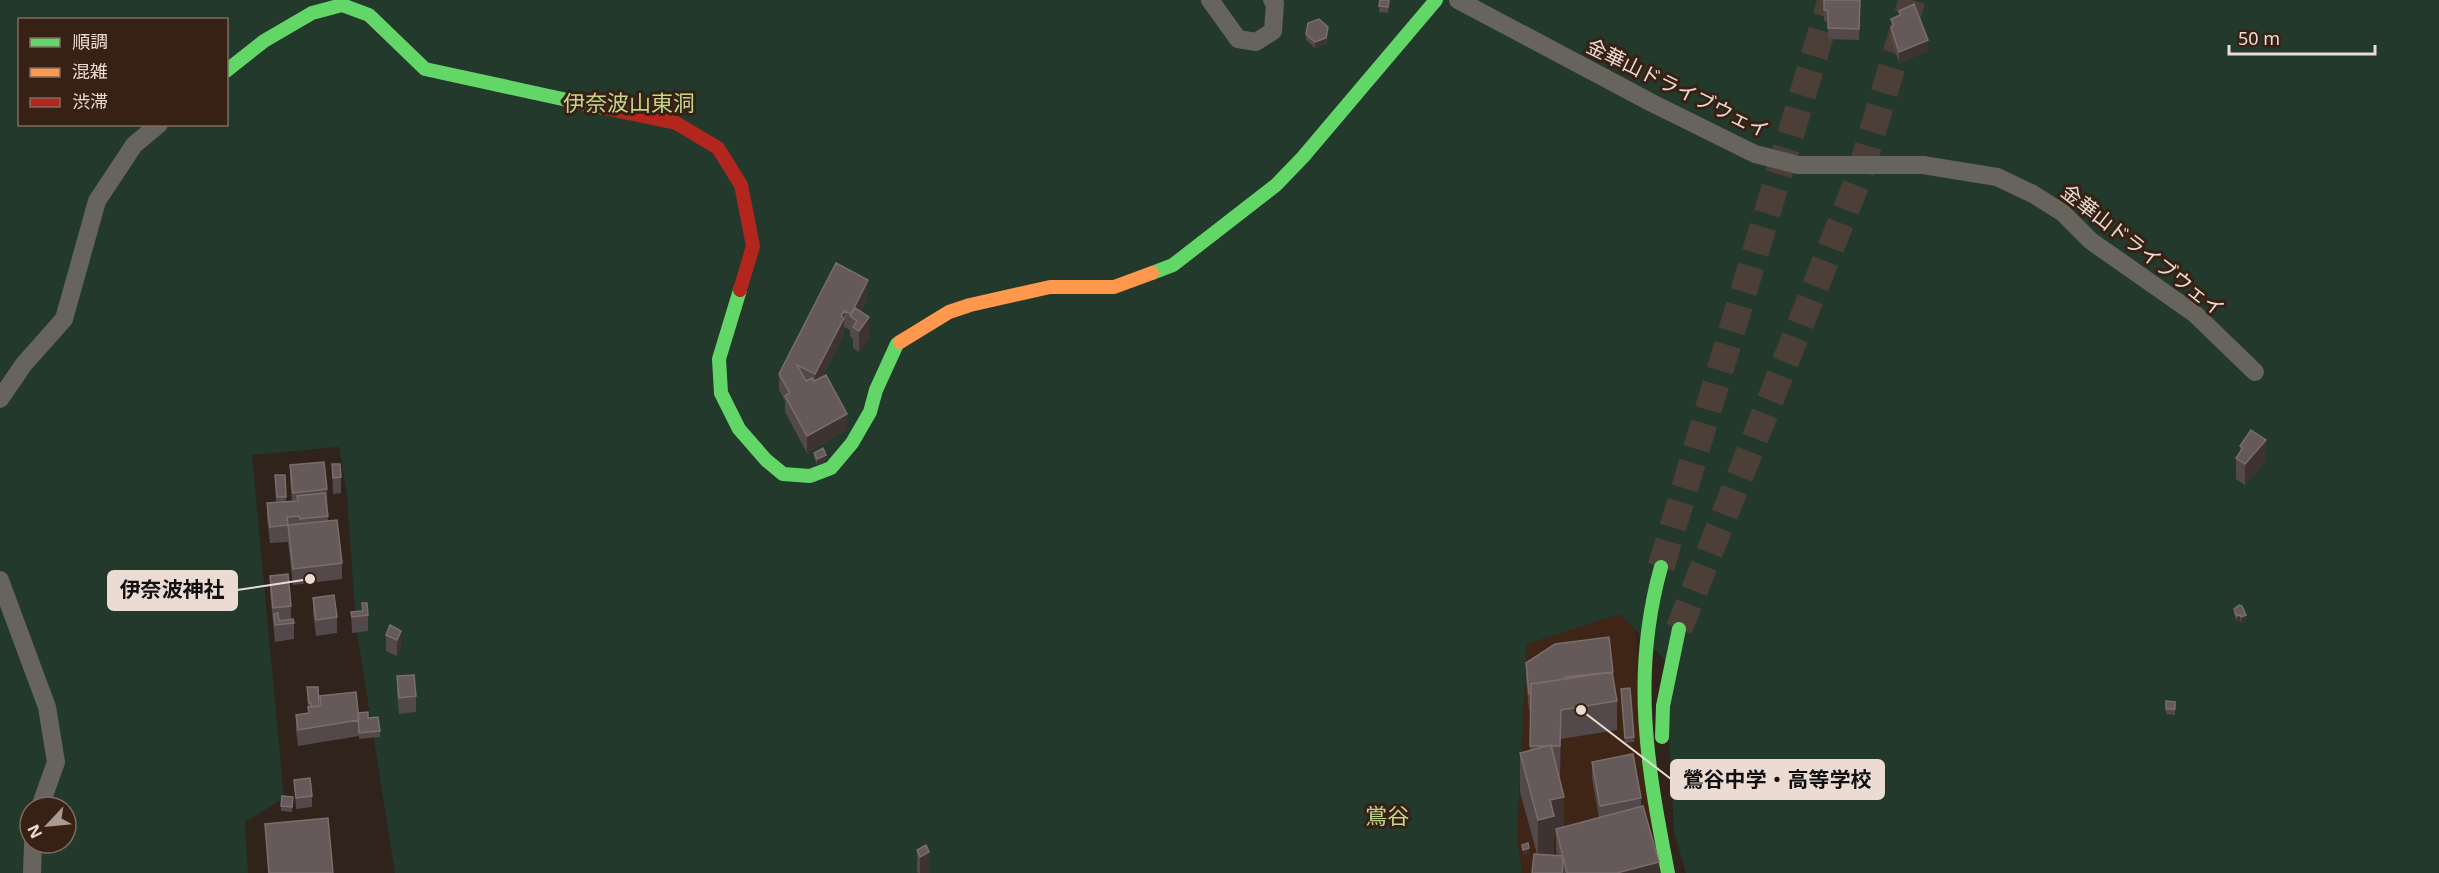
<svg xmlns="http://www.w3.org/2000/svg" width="2439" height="873" font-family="'Noto Sans','Noto Sans JP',sans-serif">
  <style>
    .built { fill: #3f2516 }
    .green { fill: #22392c; fill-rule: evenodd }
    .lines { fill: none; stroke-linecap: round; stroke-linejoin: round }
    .secondary-tunnel { stroke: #4b3f37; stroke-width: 27; stroke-dasharray: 27 14; stroke-linecap: butt }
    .street { stroke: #67635d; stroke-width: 18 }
    .fast { stroke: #63d668; stroke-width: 14 }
    .slow { stroke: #ff974d; stroke-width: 14 }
    .jam { stroke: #b3261e; stroke-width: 14 }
    .wall { fill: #54494a; fill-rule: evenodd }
    .shaded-wall { fill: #3f3332 }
    .building { fill: #655959; stroke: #7a6d6c; stroke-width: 1.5 }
    .labels { text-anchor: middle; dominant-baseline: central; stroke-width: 6; stroke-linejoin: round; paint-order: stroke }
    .street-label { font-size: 20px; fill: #ebdbd3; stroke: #372114 }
    .quarter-label { font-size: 22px; fill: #c4d489; stroke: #372114 }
    .leader { fill: none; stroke: #ebdbd3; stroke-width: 2 }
    .callout-dot { fill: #ebdbd3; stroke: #372114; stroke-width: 2 }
    .callout { fill: #ebdbd3; stroke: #ebdbd3; stroke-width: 2 }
    .callout-label { font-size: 21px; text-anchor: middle; font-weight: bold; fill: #111 }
  </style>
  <rect width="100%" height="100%" fill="#2f231c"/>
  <path class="built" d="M 1620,614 L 1635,629 L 1661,873 L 1522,873 L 1517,835 L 1527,644 Z"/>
  <path class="green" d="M 0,0 L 2439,0 L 2439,873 L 1686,873 L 1674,832 L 1665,660 L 1620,614 L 1527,644 L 1517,835 L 1522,873 L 395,873 L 356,626 L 347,495 L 339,447 L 252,455 L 284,798 L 245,822 L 248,873 L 0,873 ZM 20,20 L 226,20 L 226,124 L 20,124 ZM 30,807 L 66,807 L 66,843 L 30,843 Z"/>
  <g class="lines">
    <path class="secondary-tunnel" d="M 1661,567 L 1831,0
      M 1679,629 L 1859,177 L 1912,0"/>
    <path class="street" d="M 1210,0 L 1238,39 L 1256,42 L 1273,31 L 1275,3 L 1272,0
      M 1458,0 L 1652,103 L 1755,154 L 1798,165 L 1923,165 L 1997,177 L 2033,194 L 2063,213 L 2091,241 L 2195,314 L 2255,372
      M 0,399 L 24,364 L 64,319 L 97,201 L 134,145 L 159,124
      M 0,580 L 47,707 L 56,762 L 40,807
      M 32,873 L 33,843"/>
    <path class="fast" d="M 226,71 L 264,41 L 312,13 L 342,5 L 369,15 L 425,69 L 604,108
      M 1152,273 L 1173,265 L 1276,185 L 1303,157 L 1436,0
      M 740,290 L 719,359 L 721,393 L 739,429 L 766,460 L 783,474 L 810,476 L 831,468 L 852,443 L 870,412 L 876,390 L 897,344 L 900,342
      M 1661,567 C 1631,674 1647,766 1668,873
      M 1662,737 L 1663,706 L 1679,629"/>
    <path class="slow" d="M 900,342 L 949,312 L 970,305 L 1050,287 L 1114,287 L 1152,273"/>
    <path class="jam" d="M 604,108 L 676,123 L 718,148 L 741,185 L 753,246 L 740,290"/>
  </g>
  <path class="wall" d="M 1380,0 L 1389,0 L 1388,13 L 1379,12 Z
    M 1824,0 L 1860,0 L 1859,40 L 1828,39 L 1828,22 L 1824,21 Z
    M 1899,11 L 1928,51 L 1899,63 L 1891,38 L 1891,19 L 1899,16 Z
    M 1328,32 L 1326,44 L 1315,48 L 1306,40 L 1306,34 Z
    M 836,263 L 868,296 L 861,311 L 869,338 L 859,352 L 853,348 L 853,339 L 850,337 L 850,330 L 844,327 L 844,334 L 822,377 L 847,430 L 807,453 L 785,412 L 785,401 L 779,390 L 779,374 Z
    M 2240,446 L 2266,460 L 2245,485 L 2236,479 L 2236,458 L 2240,452 Z
    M 814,453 L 826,460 L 817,465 L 814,458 Z
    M 332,464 L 341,477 L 341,493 L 333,494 Z
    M 290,465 L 327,489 L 328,521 L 342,563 L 342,579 L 293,585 L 288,542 L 270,543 L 267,519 L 267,503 L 276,503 L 275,475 L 285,475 L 286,502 L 292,501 L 290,481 Z
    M 270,576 L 291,606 L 291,620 L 294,623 L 294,639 L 275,642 L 270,592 Z
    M 313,598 L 337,617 L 337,633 L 316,636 L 313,614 Z
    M 362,603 L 368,615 L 368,631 L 352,633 L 351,612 L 362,611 Z
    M 2234,609 L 2246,621 L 2241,623 L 2240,620 L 2237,621 L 2234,615 Z
    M 390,625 L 401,647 L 397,656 L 386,651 L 386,635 Z
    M 1526,663 L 1613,672 L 1613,679 L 1617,701 L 1617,730 L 1561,739 L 1560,776 L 1559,775 L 1564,827 L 1599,818 L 1592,778 L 1592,762 L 1641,798 L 1641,806 L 1659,873 L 1532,873 L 1537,854 L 1520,792 L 1520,753 L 1530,750 L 1531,710 L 1529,710 L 1526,679 ZM 1554,838 L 1556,838 L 1556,850 L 1557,856 L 1552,855 L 1554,855 Z
    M 397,676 L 416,696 L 416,712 L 399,714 L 397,692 Z
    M 307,687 L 319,706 L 320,706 L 320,696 L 368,718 L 380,731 L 380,737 L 359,739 L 359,736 L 298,746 L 296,731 L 296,715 L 308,713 Z
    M 1621,689 L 1634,737 L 1634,742 L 1625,743 Z
    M 2166,701 L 2175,702 L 2175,715 L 2166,714 Z
    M 294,780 L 312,796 L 312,807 L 296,809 Z
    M 293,802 L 292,812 L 281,811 L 281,806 Z
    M 265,824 L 333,873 L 268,873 Z
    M 917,850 L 929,873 L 918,873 L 917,871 Z"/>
  <path class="shaded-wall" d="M 1328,27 L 1326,44 L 1315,48 L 1315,42 Z
    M 1928,40 L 1928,51 L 1899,63 L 1899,52 Z
    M 868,280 L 868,296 L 856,320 L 851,314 Z
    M 844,311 L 844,334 L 815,390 L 815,374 Z
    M 869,317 L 869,338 L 859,352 L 859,331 Z
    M 847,414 L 847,430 L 807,453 L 807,436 Z
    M 2266,440 L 2266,460 L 2245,485 L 2245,464 Z
    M 826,455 L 826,460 L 817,465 L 817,459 Z
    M 2240,615 L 2240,620 L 2237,621 L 2237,616 Z
    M 2246,615 L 2246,621 L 2241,623 L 2241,617 Z
    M 401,631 L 401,647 L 397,656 L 397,640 Z
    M 1561,710 L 1561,739 L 1560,776 L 1560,746 Z
    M 1564,797 L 1564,835 L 1556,829 L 1556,838 L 1554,838 L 1554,855 L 1538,859 L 1538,820 L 1550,800 Z
    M 1529,848 L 1529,854 L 1523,855 L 1523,850 Z
    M 929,852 L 929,873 L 920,873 L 920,857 Z
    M 1659,862 L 1659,873 L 1617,873 Z"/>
  <path class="building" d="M 1380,0 L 1389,0 L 1388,7 L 1379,6 Z
    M 1824,0 L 1860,0 L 1859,29 L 1828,28 L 1828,11 L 1824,10 Z
    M 1914,4 L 1928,40 L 1899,52 L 1891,27 L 1894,25 L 1891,19 L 1900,15 L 1899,11 Z
    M 1319,19 L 1328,27 L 1326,38 L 1315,42 L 1306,34 L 1308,23 Z
    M 836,263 L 868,280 L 851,314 L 844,311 L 841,316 L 844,318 L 815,374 L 797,365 L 806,381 L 812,378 L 814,381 L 826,375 L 847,414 L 807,436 L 785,396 L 790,393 L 779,374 Z
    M 855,308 L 869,317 L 859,331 L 853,327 L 857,321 L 850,316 Z
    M 2251,430 L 2266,440 L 2245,464 L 2236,458 L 2243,448 L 2240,446 Z
    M 823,448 L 826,455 L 817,459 L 814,453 Z
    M 324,462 L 327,489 L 293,493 L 290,465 Z
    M 332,464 L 340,464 L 341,477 L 333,478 Z
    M 275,475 L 285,475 L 286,497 L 277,497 Z
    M 325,493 L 328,516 L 300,519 L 299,516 L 287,517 L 288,525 L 337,520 L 342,563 L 293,569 L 288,525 L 270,527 L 267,503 L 298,501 L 297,496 Z
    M 288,574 L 291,606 L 273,608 L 270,576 Z
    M 334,595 L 337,617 L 316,620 L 313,598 Z
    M 362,603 L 367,603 L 368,615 L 352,617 L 351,612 L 363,611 Z
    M 2239,605 L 2242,606 L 2246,615 L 2241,617 L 2240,615 L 2237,616 L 2234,609 Z
    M 278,613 L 279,621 L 293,619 L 294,623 L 275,625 L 274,614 Z
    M 390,625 L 401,631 L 397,640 L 386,635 Z
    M 1609,637 L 1613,672 L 1565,677 L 1565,679 L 1531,684 L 1531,694 L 1529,694 L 1526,663 L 1555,644 Z
    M 1612,672 L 1617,701 L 1561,710 L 1560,746 L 1551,746 L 1551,745 L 1547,746 L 1530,746 L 1531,684 Z
    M 414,675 L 416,696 L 399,698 L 397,676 Z
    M 307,687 L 318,687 L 319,706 L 311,707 L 311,703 L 309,703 Z
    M 1630,688 L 1634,737 L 1625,738 L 1621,689 Z
    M 356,692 L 359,720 L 298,730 L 296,715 L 309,713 L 308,707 L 321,706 L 320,696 Z
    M 2166,701 L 2175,702 L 2175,709 L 2166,709 Z
    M 368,712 L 368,718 L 378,717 L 380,731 L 359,733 L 358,713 Z
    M 1551,745 L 1564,797 L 1550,800 L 1554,816 L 1538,820 L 1520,753 Z
    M 1633,754 L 1641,798 L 1600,806 L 1592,762 Z
    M 310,778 L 312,796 L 296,798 L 294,780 Z
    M 282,796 L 293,797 L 292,807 L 281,806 Z
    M 1643,806 L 1659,862 L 1617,873 L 1567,873 L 1556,829 Z
    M 328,818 L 333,873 L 269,873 L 265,824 Z
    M 1528,843 L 1529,848 L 1523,850 L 1522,845 Z
    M 926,845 L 929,852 L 920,857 L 917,850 Z
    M 1534,854 L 1563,856 L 1562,873 L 1532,873 Z"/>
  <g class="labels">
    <g class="street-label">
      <text transform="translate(1678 88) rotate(26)">金華山ドライブウェイ</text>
      <text transform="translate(2143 250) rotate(38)">金華山ドライブウェイ</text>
    </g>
    <g class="quarter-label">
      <text x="629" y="102">伊奈波山東洞</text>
      <text x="1387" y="815">鴬谷</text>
    </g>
  </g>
  <path class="leader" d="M310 579L237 590M1581 710L1671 779"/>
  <g class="callout-dot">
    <circle cx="310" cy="579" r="6"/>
    <circle cx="1581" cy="710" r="6"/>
  </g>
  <g class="callout">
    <rect x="108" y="571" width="129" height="39" rx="6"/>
    <rect x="1671" y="760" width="213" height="39" rx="6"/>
  </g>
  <g class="callout-label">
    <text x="172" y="597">伊奈波神社</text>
    <text x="1777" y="787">鶯谷中学・高等学校</text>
  </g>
  <rect x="18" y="18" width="210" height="108" fill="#372114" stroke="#7f6b60" stroke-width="1.5"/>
  <rect x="30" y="38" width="30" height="9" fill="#63d668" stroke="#7f6b60" stroke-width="1.5"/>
  <text x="72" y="48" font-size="18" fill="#ebdbd3">順調</text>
  <rect x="30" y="68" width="30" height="9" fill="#ff974d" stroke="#7f6b60" stroke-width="1.5"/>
  <text x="72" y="78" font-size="18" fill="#ebdbd3">混雑</text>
  <rect x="30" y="98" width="30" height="9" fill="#b3261e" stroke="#7f6b60" stroke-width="1.5"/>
  <text x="72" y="108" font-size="18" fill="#ebdbd3">渋滞</text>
  <g transform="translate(48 825) rotate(244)"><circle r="28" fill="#372114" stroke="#7f6b60" stroke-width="1.5"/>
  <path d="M0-4.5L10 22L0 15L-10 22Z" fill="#a99b93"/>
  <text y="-9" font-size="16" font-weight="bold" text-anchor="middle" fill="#ebdbd3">N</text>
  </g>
  <path d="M2229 45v9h146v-9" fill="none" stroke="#ebdbd3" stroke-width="3"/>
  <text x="2238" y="45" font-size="18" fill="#ebdbd3" stroke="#372114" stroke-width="4.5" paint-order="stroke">50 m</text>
</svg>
